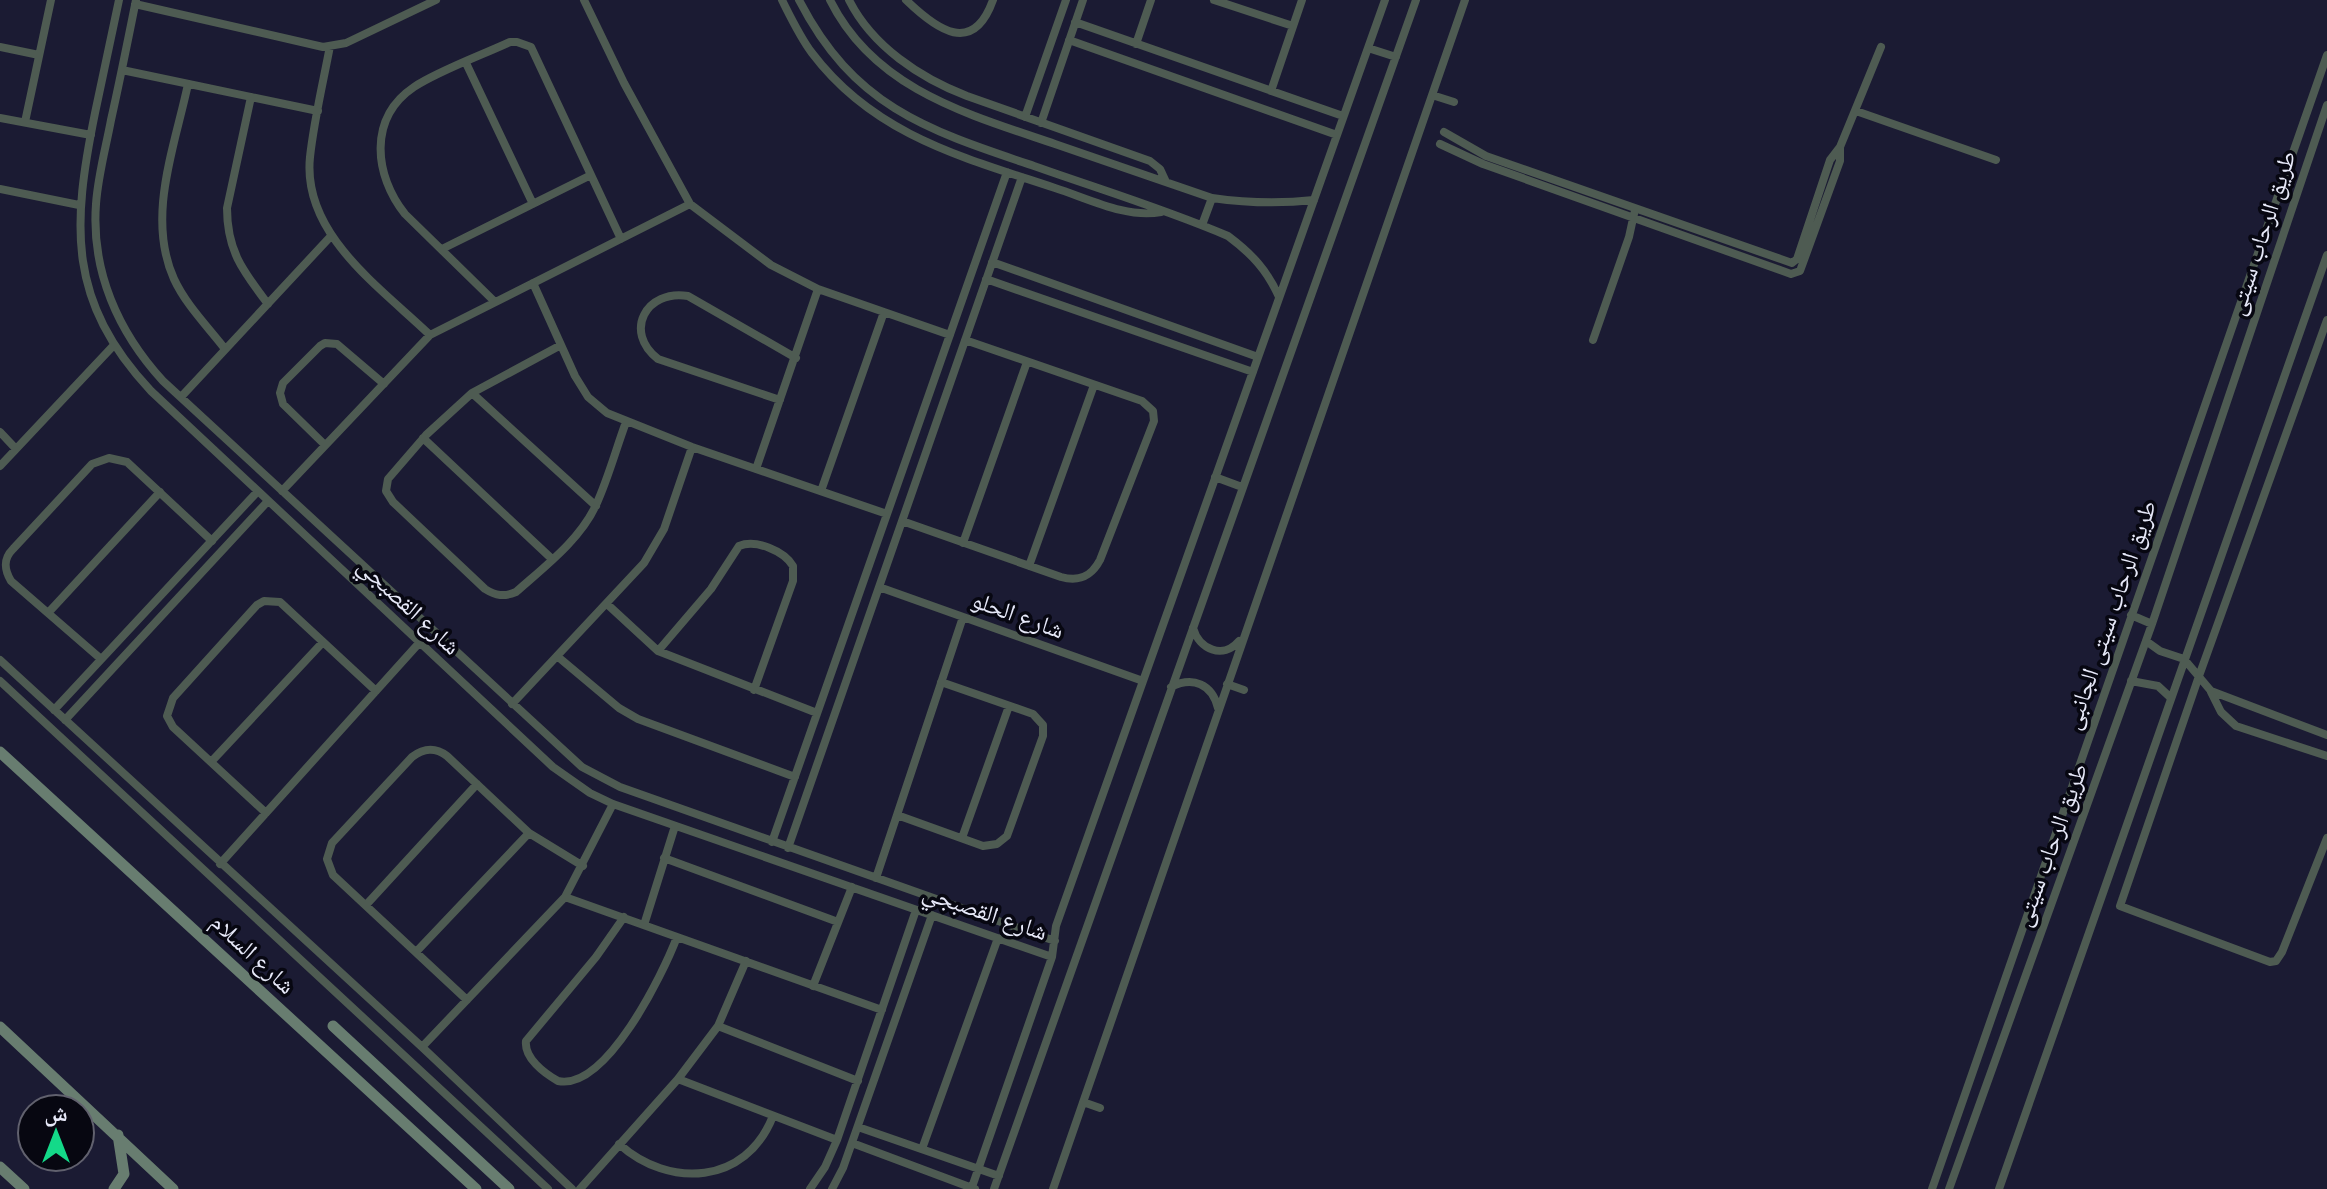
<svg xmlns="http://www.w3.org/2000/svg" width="2327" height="1189" font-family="'Nunito Sans','Noto Naskh Arabic',sans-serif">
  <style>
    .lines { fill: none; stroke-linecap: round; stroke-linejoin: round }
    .minor { stroke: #4e5b52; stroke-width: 8 }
    .secondary { stroke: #687d70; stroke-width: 11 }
    .labels { text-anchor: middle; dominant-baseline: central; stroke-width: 7; stroke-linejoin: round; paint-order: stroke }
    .street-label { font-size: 24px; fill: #e7e9f9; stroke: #070711 }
  </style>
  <rect width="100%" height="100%" fill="#1b1b33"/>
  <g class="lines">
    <path class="minor" d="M 119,0 C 111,38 103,76 95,113 C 72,226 67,301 151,391 L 553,767 L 590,793 L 613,804 L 1052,957
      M 136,0 C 128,40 120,80 111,120 C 106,147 98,175 96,204 C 91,271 118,332 163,381 L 582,767 L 620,787 L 1055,941
      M 584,0 L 624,83 L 690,204 L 771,265 L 818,289 L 950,335
      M 782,0 C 791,18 800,37 812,53 C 874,135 962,157 1055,188 C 1087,198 1127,219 1161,212
      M 799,0 C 854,107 927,130 1034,166 C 1099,189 1165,209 1228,236 C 1252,254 1267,270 1279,297
      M 830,0 C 874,89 967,114 1055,144 C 1107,162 1159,180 1212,198 C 1247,203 1279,204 1314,200
      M 849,0 C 872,46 920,78 967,96 L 1150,161 L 1160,169 L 1166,182
      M 906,0 C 937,30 973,56 993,0
      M 1214,0 L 1293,26
      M 135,4 L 323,47 L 346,43 L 436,0
      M 1075,22 L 1343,116
      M 1069,40 L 1337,135
      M 1136,44 L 1151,0
      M 330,46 C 323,83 314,120 310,157 C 302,234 380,287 430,335
      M 0,47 L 39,55
      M 1368,48 L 1396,57
      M 466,63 L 533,204
      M 122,70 L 318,111
      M 188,84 C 175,146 146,217 174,279 C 186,305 208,327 225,349
      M 1271,91 L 1302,0
      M 1432,95 L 1454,102
      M 251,97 L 227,208 C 227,251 243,271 268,304
      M 1856,111 L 1996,160
      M 1025,117 L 1066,0
      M 0,118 L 91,135
      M 25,122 L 51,0
      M 1041,123 L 1083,0
      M 1444,132 L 1486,156 L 1792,263 L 1797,259 L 1830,160 L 1840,147 L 1881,47
      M 1440,144 L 1483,164 L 1791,274 L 1800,271 L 1840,161 L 1840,148
      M 0,189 L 79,205
      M 1202,225 L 1212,198
      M 442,249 L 591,175
      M 992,262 L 1258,357
      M 986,279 L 1253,372
      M 533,283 L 575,376 L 588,397 L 607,413 L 692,447 L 887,514
      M 494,301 L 405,214 C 374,175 368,118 414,87 C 438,71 482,55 510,42 L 517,42 L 531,47 L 621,239
      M 2327,320 L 2199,676 L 2120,906 L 2270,962 L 2276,961 L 2282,952 L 2327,838
      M 1593,340 L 1629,237 L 1634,214
      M 561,345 L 472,393 L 426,435 L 388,479 L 386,491 L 393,502 L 485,589 C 496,596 504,597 516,592 C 544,567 580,540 596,505 C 608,479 616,449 626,422
      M 472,393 L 596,506
      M 181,397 L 331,236
      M 780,400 L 658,359 C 623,332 646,289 688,296 L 796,358
      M 0,432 L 16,449
      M 423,438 L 552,559
      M 325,445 L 283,404 L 280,393 L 283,383 L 320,346 L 325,343 L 337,344 L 384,384
      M 0,466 L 114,345
      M 756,469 L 818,289
      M 1215,477 L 1242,487
      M 282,491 L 430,335 L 690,204
      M 821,491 L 884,312
      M 902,521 L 1061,577 C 1079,582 1091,577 1100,560 L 1154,421 L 1153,411 L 1142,401 L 965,340
      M 963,543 L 1027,362
      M 1029,566 L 1094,385
      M 879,587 L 1143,681
      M 607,604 L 658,651 L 817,713
      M 48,613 L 160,492
      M 2131,615 L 2152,624
      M 1193,628 C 1199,649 1223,660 1239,641
      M 2146,641 L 2160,651 L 2184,659 L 2211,691 L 2327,735
      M 658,651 L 711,589 L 739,546 C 756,539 784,551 793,566 L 793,581 L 754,690
      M 557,656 L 619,708 L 638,719 L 795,777
      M 101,659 L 11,581 C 4,569 3,559 13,549 L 92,464 L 109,458 L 127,462 L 212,541
      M 0,660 L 422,1047 L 572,1189
      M 0,681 L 548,1189
      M 2131,681 L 2158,686 L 2171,698
      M 1227,684 L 1244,690
      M 1171,687 C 1193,676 1212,684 1218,708
      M 2211,692 L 2221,712 L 2236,726 L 2327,756
      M 512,704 L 644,563 L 664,529 L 692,447
      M 54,710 L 258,491
      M 65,720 L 268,501
      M 211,762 L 323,642
      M 266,813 L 173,727 L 167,716 L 173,698 L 257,605 L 264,601 L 280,602 L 376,691
      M 897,815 L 983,846 L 997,844 L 1007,836 L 1043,736 L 1043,725 L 1033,714 L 941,682
      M 962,838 L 1009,706
      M 772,842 L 1007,172
      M 788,848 L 1022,177
      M 664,858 L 838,922
      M 220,864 L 420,642
      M 876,878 L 963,617
      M 565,897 L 882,1010
      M 366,905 L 477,784
      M 624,917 L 596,957 L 526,1041 C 524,1058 544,1073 558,1081 C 606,1091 663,974 677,937
      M 644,925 L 675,826
      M 416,952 L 529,833
      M 813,986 L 852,887
      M 467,1000 L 333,875 L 327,859 L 332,843 L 412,757 C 424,748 435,747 447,756 L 529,833 L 583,866
      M 718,1026 L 858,1081
      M 422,1047 L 565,897 L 613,804
      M 678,1079 L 837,1140
      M 1083,1102 L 1100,1108
      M 858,1127 L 999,1176
      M 852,1143 L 975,1189
      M 619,1144 C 669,1189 746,1185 773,1116
      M 922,1149 L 998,938
      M 972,1187 L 1052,957 L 1056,926 L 1385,0
      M 580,1189 L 678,1079 L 718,1026 L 746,961
      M 810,1189 L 825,1167 L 837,1140 L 916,910
      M 832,1189 L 843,1168 L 932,915
      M 994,1189 L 1416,0
      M 1053,1189 L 1465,0
      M 1932,1189 L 2327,55
      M 1949,1189 L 2152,624 L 2327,105
      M 1999,1189 L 2327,255"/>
    <path class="secondary" d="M 0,752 L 476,1189
      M 333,1026 L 509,1189
      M 0,1027 L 173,1189
      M 0,1167 L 24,1189
      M 114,1189 L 124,1174 L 118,1135"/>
  </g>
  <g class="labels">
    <g class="street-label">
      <text transform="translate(2262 233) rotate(-72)">طريق الرحاب سيتى</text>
      <text transform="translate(409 606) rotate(43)">شارع القصبجي</text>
      <text transform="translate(1018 615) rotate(20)">شارع الحلو</text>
      <text transform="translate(2110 615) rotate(-71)">طريق الرحاب سيتى الجانبى</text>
      <text transform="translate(2051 845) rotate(-70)">طريق الرحاب سيتى</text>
      <text transform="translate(985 912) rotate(19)">شارع القصبجي</text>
      <text transform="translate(253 954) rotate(43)">شارع السلام</text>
    </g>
  </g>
  <g transform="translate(56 1133)"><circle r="38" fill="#070711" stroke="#61616e" stroke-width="2"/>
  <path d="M0-6L14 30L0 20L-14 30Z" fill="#14d989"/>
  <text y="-12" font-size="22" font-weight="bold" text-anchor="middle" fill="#e7e9f9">ش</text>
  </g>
</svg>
